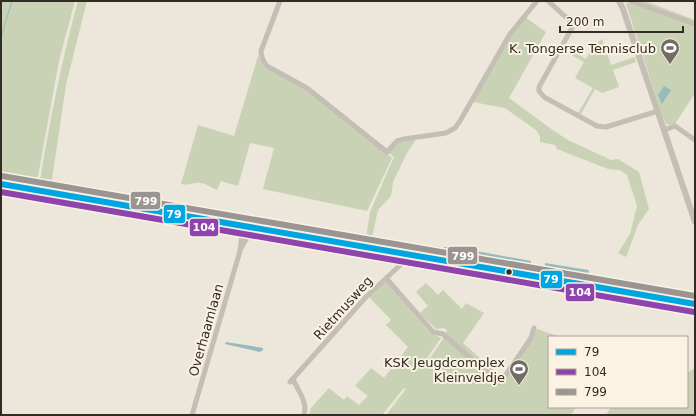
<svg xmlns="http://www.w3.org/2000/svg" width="696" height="416" font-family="'DejaVu Sans',sans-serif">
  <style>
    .green { fill: #c9d2b4 }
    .water { fill: #97babe }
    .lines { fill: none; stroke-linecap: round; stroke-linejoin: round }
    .stream { stroke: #97babe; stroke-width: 1 }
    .minor { stroke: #c4beb5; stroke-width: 5 }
    .tertiary { stroke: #c4beb5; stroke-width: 6 }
    .primary { stroke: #b2aca4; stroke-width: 8 }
    .bus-1-casing { stroke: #faf2e2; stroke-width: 9 }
    .bus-2-casing { stroke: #faf2e2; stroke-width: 9 }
    .bus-3-casing { stroke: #faf2e2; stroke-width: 9 }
    .bus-1 { stroke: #00a6e2; stroke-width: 6 }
    .bus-2 { stroke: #8e44ad; stroke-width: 6 }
    .bus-3 { stroke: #9a9592; stroke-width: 6 }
    .bus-dot { fill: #342b24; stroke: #faf2e2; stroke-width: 1.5 }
    .labels { text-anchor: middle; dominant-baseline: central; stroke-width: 4; stroke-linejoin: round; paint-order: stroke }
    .poi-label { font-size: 13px; fill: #342b24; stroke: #faf2e2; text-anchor: end }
    .street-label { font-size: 13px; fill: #342b24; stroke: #faf2e2 }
    .line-badge { stroke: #faf2e2; stroke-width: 1.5 }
    .badge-label { font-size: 11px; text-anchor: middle; font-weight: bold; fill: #fff }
  </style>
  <rect width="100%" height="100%" fill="#ece6db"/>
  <path class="green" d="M 1,1 L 75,1 L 59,61 L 36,187 L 1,181 Z
    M 78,1 L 87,1 L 66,85 L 51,186 L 80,191 L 79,195 L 39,187 C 49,125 61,62 78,1 Z
    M 634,1 L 645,1 L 695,20 L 695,23 Z
    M 628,3 L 695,25 L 695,93 L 675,124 L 671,125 L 666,124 L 663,118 L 626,4 Z
    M 525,17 L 546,32 L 509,98 L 554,131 L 568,140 L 611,160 L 618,159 L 639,172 L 649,209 L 638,225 L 626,257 L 618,253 L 630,234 L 637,206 L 627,175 L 620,170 L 608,169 L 557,149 L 555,145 L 540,142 L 540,136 L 536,130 L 505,108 L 473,102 L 512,33 Z
    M 602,39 L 611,65 L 635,57 L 636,62 L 613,70 L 619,87 L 602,93 L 595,89 L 581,114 L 578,113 L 593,88 L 575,78 L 584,62 L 563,50 L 565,47 L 586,59 L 594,45 Z
    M 258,56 L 262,62 L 307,89 L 392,158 L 367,211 L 263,189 L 274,148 L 250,143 L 238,186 L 221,181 L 217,190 C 212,188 207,184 201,183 C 194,182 190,186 181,184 L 198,125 L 234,136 Z
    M 416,139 L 407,153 L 393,182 L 391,196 L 378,210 L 372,237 L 598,277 L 596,283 L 367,239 L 366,238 L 370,212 L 394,157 L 389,153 L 398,143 Z
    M 275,223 L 363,239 L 363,242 L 275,226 Z
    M 386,281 L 429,332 L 441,338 L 418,371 L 428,357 L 430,358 L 443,339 L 447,330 L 444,328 L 436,329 L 420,313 L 428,306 L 416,292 L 426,283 L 438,295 L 443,290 L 462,309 L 466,303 L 484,313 L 463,343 L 504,379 L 537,329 L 561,337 L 549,337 L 549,407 L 576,407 L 571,415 L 386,415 L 406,389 L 404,388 L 382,415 L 309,415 L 311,408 L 329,388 L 344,400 L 347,396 L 359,405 L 368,396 L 355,386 L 371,368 L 384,378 L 408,347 L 386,325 L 391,320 L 369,297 Z
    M 695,368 L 695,415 L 606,415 L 611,407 L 687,407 L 687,373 Z"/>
  <path class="water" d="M 664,86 L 671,90 L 662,104 L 658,95 Z
    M 444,247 L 458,249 L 459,248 L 531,261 L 531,265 L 444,250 Z
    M 545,263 L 588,270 L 589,270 L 588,274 L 545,267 Z
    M 226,342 L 263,348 L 263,350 L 260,352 L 225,344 Z"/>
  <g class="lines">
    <path class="stream" d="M 1,37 L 12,1
      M 1,178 L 2,178 L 2,180"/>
    <path class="minor" d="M 280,1 L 261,51 C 261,57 263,61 267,66 L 307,88 L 387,152 L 397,141 L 404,139 L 446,133 L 455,128 L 460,121 L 510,34 L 537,1
      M 548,1 L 569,20 L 572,28 L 539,87 L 539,91 L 544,97 L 597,126 L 606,127 L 658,111
      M 630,1 L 695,24
      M 664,130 L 675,126 L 695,140
      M 240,250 L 253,227
      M 386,278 L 433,332 L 443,334 L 499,383 L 503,379 L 531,338 L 534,328
      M 293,379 C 298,391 308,402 304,415
      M 290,382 L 366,297 L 411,255
      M 192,415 L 240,251 L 243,226"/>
    <path class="tertiary" d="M 619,1 L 623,9 L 695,222"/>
    <path class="primary" d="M 1,184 L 695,304"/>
    <defs>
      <path id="bus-1" d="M 1,184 L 695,304"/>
      <path id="bus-2" d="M 1,192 L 694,312"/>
      <path id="bus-3" d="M 2,176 L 695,296"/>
    </defs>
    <use href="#bus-1" class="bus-1-casing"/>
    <use href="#bus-2" class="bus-2-casing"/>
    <use href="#bus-3" class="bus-3-casing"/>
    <use href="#bus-1" class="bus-1"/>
    <use href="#bus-2" class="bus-2"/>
    <use href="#bus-3" class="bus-3"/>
  </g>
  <defs>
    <symbol id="stadium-pin" viewBox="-11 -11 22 30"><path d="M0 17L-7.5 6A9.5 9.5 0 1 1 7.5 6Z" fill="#746c64" stroke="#faf2e2"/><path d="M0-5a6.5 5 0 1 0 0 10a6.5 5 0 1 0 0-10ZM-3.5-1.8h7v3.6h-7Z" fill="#fff"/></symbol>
  </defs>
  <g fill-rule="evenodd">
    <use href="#stadium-pin" x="659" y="37" width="22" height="30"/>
    <use href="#stadium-pin" x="508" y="358" width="22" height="30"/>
  </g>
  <circle class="bus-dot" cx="509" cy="272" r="3.5"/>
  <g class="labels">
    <g class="poi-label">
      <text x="656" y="48">K. Tongerse Tennisclub</text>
      <text x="505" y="362">KSK Jeugdcomplex<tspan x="505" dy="15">Kleinveldje</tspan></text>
    </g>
    <g class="street-label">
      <text transform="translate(343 308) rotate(-48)">Rietmusweg</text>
      <text transform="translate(206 330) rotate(-74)">Overhaamlaan</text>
    </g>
  </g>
  <g class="line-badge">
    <rect x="130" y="191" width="31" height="19" rx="4" fill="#9a9592"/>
    <rect x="163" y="204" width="23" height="20" rx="4" fill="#00a6e2"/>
    <rect x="189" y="218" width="30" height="19" rx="4" fill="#8e44ad"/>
    <rect x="447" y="246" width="31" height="19" rx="4" fill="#9a9592"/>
    <rect x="540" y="270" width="23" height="19" rx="4" fill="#00a6e2"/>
    <rect x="565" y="283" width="30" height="19" rx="4" fill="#8e44ad"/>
  </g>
  <g class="badge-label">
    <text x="146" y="205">799</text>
    <text x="174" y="218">79</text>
    <text x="204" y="231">104</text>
    <text x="463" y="260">799</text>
    <text x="551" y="283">79</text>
    <text x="580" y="296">104</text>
  </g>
  <rect width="696" height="416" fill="none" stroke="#342b24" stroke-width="4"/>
  <rect x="548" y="336" width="140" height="72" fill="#faf2e2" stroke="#aba296"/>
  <rect x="556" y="349" width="20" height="6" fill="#00a6e2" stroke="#aba296"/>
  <text x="584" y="356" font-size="12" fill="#342b24">79</text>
  <rect x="556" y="369" width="20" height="6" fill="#8e44ad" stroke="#aba296"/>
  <text x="584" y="376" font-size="12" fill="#342b24">104</text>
  <rect x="556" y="389" width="20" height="6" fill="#9a9592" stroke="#aba296"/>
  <text x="584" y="396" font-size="12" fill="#342b24">799</text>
  <path d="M560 26v6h123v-6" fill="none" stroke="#342b24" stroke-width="2"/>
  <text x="566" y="26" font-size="12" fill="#342b24" stroke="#faf2e2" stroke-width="3" paint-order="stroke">200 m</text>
</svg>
